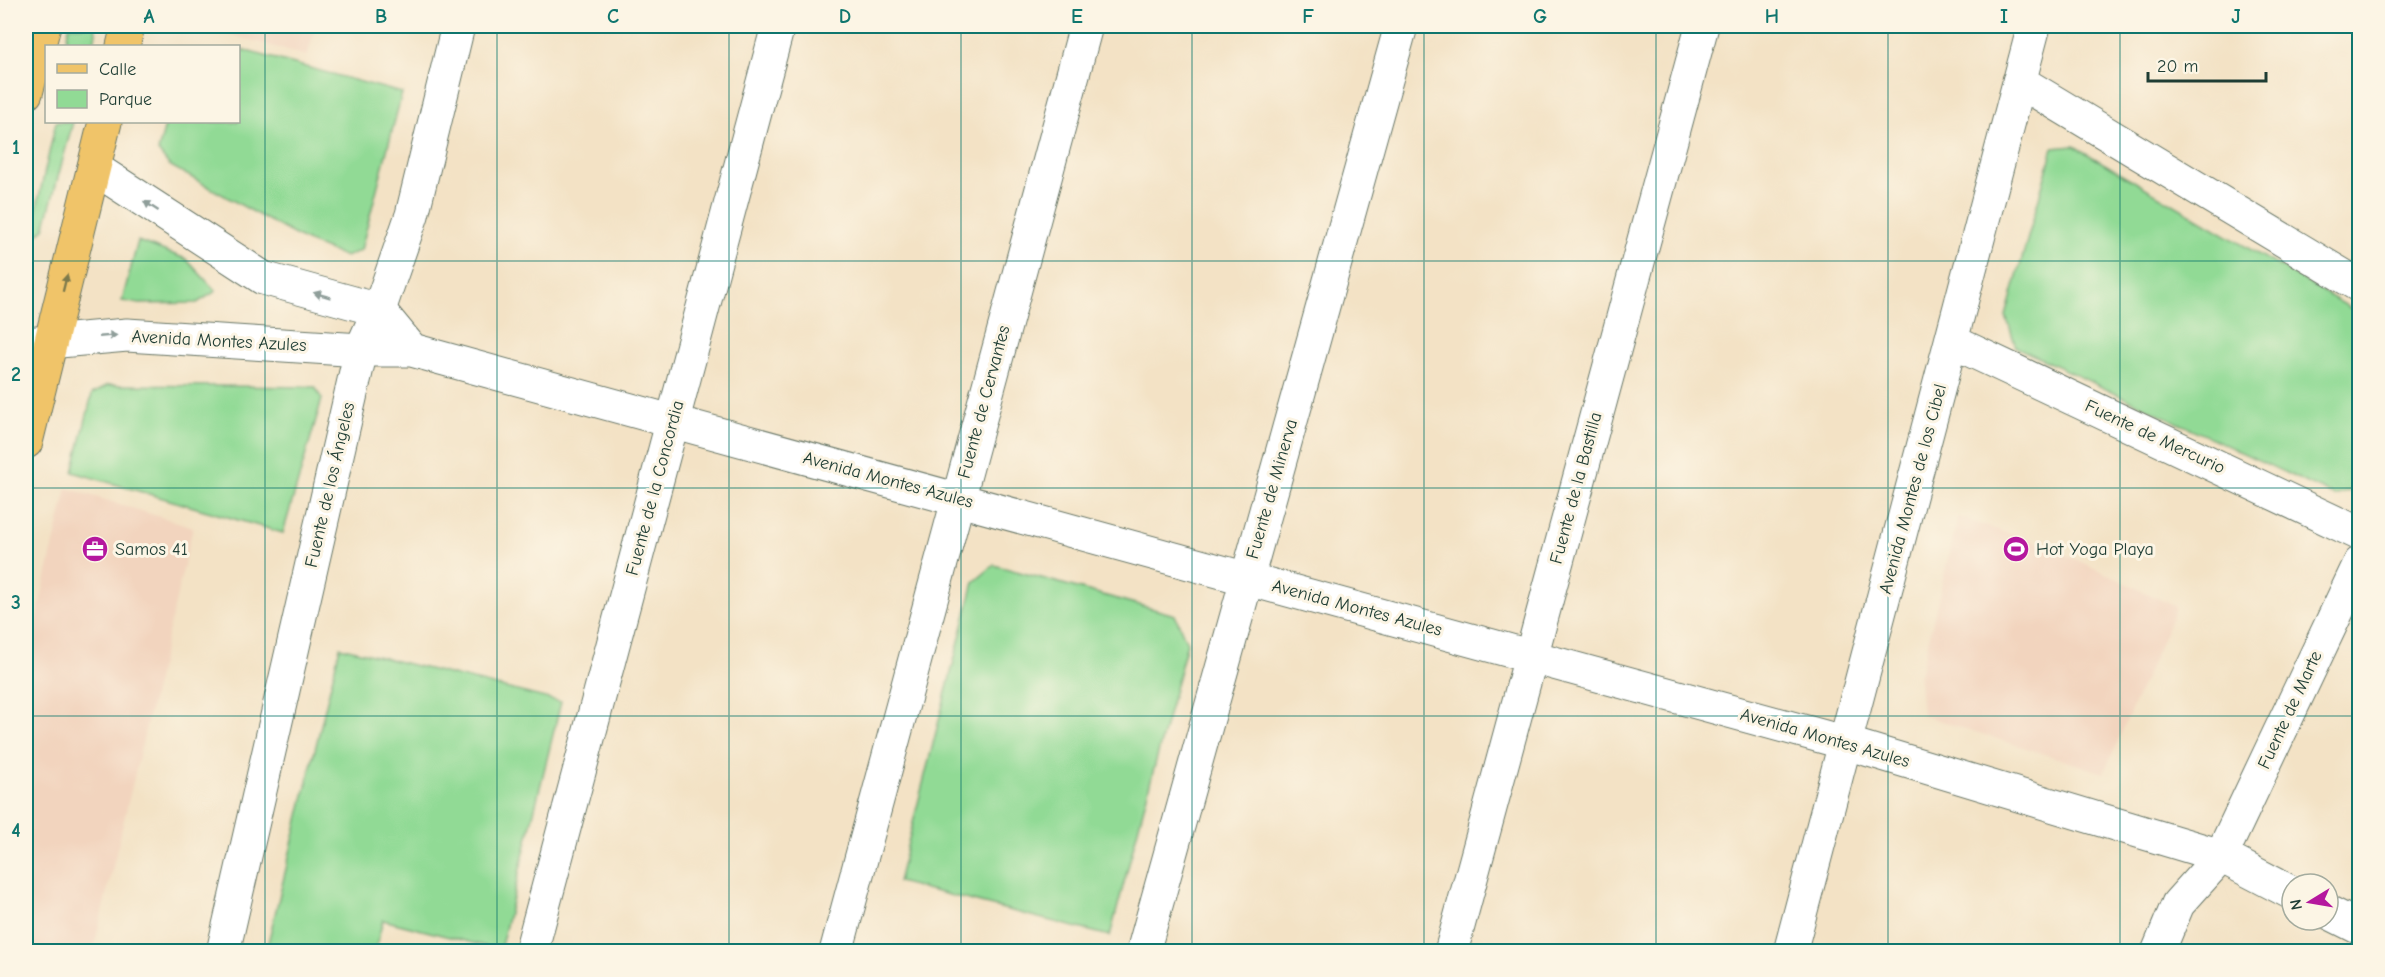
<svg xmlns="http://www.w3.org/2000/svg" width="2385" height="977" font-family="'Comic Neue',sans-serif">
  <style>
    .built { fill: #f2d4be }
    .green { fill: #91da95; stroke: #588c64; stroke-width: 1.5 }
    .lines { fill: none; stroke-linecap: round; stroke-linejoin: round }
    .minor-casing { stroke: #697767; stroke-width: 35 }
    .tertiary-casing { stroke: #697767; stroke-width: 35 }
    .primary-casing { stroke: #697767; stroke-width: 35 }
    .minor { stroke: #fff; stroke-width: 33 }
    .tertiary { stroke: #fff; stroke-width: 33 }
    .primary { stroke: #f0c469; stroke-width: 33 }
    .oneway { fill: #8f9e9a }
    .oneway2 { fill: #7d7a4c }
    .grid { fill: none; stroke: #0f766e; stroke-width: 1.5; stroke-opacity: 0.55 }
    .labels { text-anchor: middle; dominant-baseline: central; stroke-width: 6; stroke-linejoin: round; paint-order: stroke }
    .street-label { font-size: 18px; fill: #1f3d34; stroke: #fcf5e5 }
    .poi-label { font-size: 18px; fill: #1f3d34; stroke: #fcf5e5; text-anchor: start }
    .neatline { fill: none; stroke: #0f766e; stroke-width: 2 }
    .grid-label { font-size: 20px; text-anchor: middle; font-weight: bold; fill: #0f766e }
  </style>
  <rect width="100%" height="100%" fill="#fcf5e5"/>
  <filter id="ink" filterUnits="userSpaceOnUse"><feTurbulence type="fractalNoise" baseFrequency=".0167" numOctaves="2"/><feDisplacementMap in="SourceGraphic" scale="12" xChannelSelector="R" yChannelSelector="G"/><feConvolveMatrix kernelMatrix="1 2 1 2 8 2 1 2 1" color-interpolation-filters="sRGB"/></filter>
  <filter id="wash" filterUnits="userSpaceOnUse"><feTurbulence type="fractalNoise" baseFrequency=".008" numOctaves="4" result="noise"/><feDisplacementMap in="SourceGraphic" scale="24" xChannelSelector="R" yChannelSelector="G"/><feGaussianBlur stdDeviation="1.35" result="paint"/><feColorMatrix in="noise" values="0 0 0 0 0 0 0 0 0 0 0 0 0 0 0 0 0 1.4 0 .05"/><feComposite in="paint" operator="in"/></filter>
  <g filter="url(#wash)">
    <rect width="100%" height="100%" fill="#f3e2c5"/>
    <path class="built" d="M 200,26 L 316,26 L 307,56 Z
      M 67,488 L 193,527 L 93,951 L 26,951 L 26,662 Z
      M 1958,517 L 2048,546 L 2176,607 L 2104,773 L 1922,715 L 1919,679 Z"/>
    <path class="green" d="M 69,26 L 95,26 L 96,33 L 93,46 L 65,46 Z
      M 239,49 L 402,93 L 361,250 L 346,257 L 304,240 L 169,165 L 158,151 L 166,122 L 238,122 Z
      M 56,122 L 73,122 L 44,229 L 36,235 L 34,219 Z
      M 2074,146 L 2359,313 L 2360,476 L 2352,490 L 2335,496 L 2016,347 L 2006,316 L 2053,148 Z
      M 138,241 L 186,259 L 216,291 L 197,303 L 139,304 L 122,301 Z
      M 108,385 L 315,387 L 322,399 L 283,533 L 73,472 L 92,394 Z
      M 994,565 L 1175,615 L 1187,643 L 1110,936 L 898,882 L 974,582 Z
      M 340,647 L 561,702 L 500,950 L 383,920 L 375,951 L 266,951 Z"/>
  </g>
  <g filter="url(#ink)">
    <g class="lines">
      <defs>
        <path id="minor" d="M 2019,81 L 2360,286
          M 1951,341 L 2360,534
          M 223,952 L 361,350 L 379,310 L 412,215 L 458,26
          M 531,952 L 778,26
          M 836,952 L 1086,26
          M 1143,952 L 1401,26
          M 1451,952 L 1702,26
          M 1790,952 L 2034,26
          M 2158,952 L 2178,904 L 2221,856 L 2360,563"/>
        <path id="tertiary" d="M 94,168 L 263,278 L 379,310 L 412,350
          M 26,344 L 127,335 L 361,350 L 412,350 L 1846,743 L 2221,856 L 2292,893
          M 2328,912 L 2360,928"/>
        <path id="primary" d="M 123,46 L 128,26
          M 26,93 L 44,26
          M 26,442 L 105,122"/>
      </defs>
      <use href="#minor" class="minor-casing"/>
      <use href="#tertiary" class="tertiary-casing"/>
      <use href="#primary" class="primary-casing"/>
      <use href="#minor" class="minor"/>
      <use href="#tertiary" class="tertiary"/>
      <use href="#primary" class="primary"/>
    </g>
    <defs><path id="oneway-solid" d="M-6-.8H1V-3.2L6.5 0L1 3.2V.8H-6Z" transform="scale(1.5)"/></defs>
    <g class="oneway">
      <use href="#oneway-solid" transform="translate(151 206) rotate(-147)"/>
      <use href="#oneway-solid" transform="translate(322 295) rotate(-164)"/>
      <use href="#oneway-solid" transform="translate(108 336) rotate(-5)"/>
    </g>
    <use class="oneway2" href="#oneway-solid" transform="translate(65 283) rotate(-76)"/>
  </g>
  <path class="grid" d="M 265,26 L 265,952M 497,26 L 497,952M 729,26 L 729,952M 961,26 L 961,952M 1192,26 L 1192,952M 1424,26 L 1424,952M 1656,26 L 1656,952M 1888,26 L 1888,952M 2120,26 L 2120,952M 26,261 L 2360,261M 26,488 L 2360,488M 26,716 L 2360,716"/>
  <defs>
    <symbol id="office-disc" viewBox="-11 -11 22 22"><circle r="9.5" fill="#b5179e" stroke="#fcf5e5"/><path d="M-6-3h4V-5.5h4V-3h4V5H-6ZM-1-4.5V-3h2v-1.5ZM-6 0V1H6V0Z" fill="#fff"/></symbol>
    <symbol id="stadium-disc" viewBox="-11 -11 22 22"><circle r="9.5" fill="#b5179e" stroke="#fcf5e5"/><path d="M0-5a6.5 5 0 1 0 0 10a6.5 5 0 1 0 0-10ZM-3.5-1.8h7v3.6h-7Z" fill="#fff"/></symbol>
  </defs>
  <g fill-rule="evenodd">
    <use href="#office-disc" x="80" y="534" width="30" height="30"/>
    <use href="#stadium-disc" x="2001" y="534" width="30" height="30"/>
  </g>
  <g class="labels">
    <g class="street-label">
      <text transform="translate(219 341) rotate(3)">Avenida Montes Azules</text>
      <text transform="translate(984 402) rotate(-75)">Fuente de Cervantes</text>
      <text transform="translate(2155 437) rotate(25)">Fuente de Mercurio</text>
      <text transform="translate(888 480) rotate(15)">Avenida Montes Azules</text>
      <text transform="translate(330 485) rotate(-77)">Fuente de los Ángeles</text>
      <text transform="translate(655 488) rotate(-75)">Fuente de la Concordia</text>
      <text transform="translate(1576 488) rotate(-75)">Fuente de la Bastilla</text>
      <text transform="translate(1272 489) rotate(-74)">Fuente de Minerva</text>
      <text transform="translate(1913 489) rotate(-75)">Avenida Montes de los Cibel</text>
      <text transform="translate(1357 608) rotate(15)">Avenida Montes Azules</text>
      <text transform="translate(2290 710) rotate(-65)">Fuente de Marte</text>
      <text transform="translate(1825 738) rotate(16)">Avenida Montes Azules</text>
    </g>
    <g class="poi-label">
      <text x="115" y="549">Samos 41</text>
      <text x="2036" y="549">Hot Yoga Playa</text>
    </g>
  </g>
  <rect width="2385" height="977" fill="none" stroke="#fcf5e5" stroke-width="66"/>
  <rect x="45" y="45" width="195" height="78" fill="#fcf5e5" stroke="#a4ab9e" stroke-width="1.5"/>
  <rect x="57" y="64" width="30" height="9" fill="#f0c469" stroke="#a4ab9e" stroke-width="1.5"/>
  <text x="99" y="75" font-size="18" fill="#1f3d34">Calle</text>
  <rect x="57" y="90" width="30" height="18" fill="#91da95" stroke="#a4ab9e" stroke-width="1.5"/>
  <text x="99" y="105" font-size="18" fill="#1f3d34">Parque</text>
  <g transform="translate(2310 902) rotate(259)"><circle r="28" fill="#fcf5e5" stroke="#a4ab9e" stroke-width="1.5"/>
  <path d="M0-4.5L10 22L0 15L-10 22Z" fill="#b5179e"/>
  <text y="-9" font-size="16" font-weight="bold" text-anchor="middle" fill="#1f3d34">N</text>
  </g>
  <path d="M2148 72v9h118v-9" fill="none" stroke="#1f3d34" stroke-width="3"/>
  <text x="2157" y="72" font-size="18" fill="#1f3d34" stroke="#fcf5e5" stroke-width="4.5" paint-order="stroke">20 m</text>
  <rect x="33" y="33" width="2319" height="911" class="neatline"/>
  <g class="grid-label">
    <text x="149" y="23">A</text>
    <text x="381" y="23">B</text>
    <text x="613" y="23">C</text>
    <text x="845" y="23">D</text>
    <text x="1077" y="23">E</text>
    <text x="1308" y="23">F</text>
    <text x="1540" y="23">G</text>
    <text x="1772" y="23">H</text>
    <text x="2004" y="23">I</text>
    <text x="2236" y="23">J</text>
    <text x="16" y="154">1</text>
    <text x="16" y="381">2</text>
    <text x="16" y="609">3</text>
    <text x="16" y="837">4</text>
  </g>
</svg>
